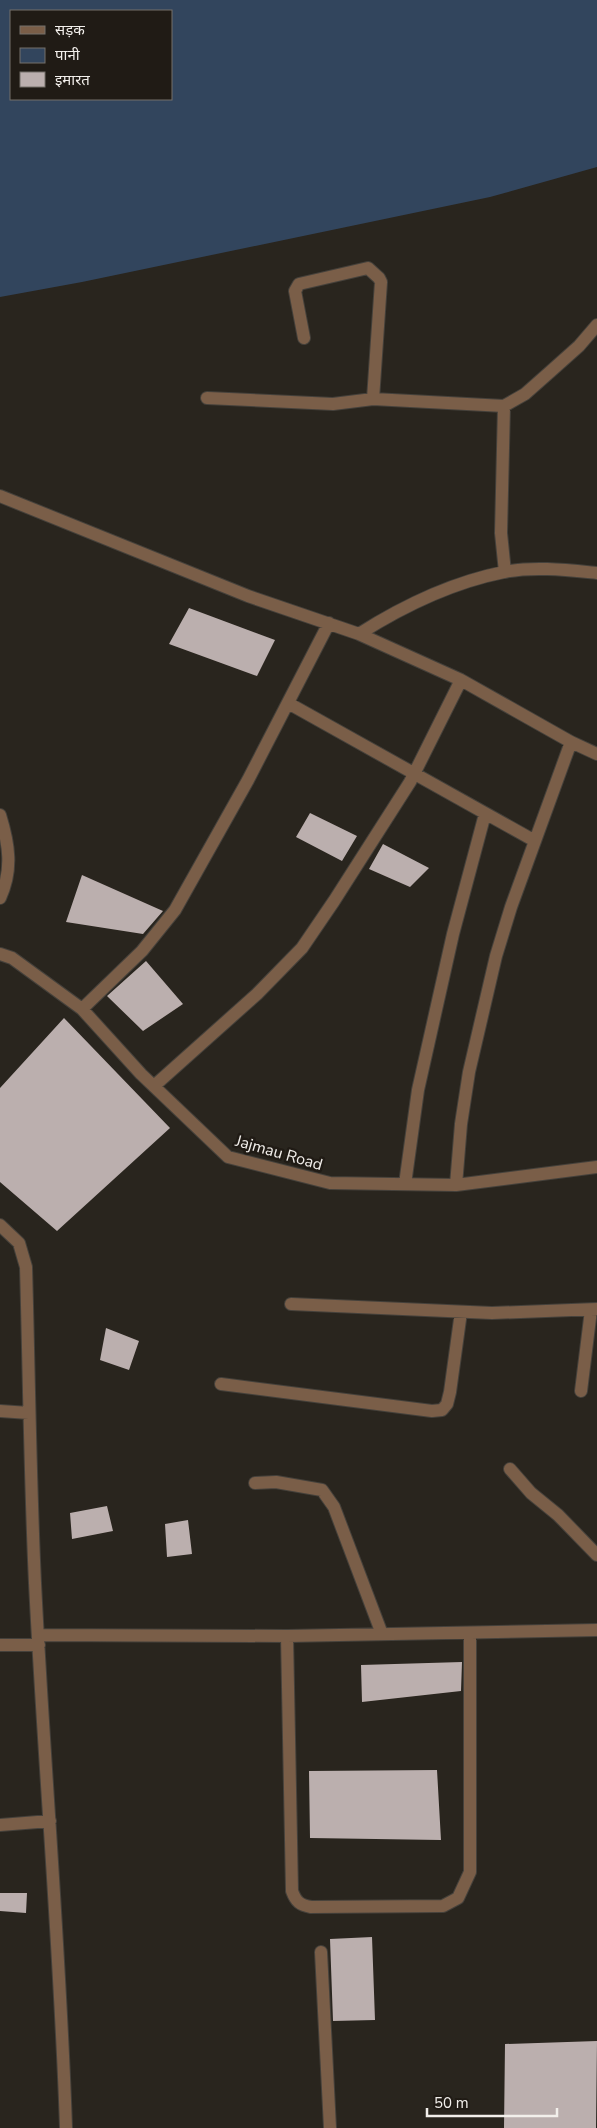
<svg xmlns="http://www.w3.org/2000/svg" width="597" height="2128" font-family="'Nunito Sans','Noto Sans Devanagari',sans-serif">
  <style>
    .water { fill: #32455d; fill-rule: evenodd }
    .building { fill: #bbafae }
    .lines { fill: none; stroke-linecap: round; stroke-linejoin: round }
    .street-casing { stroke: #45413b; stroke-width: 14 }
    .street { stroke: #7a5e48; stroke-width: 12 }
    .labels { text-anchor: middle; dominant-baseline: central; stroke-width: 5; stroke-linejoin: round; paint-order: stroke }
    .street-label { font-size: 16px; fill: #f2efeb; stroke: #201b15 }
  </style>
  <rect width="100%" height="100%" fill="#29251e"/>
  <path class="water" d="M 0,0 L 597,0 L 597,167 L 490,197 L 82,282 L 0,297 ZM 11,11 L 171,11 L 171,99 L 11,99 Z"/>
  <path class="building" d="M 189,608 L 275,640 L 257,676 L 169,644 Z
    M 310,813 L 357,836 L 342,861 L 296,837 Z
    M 383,844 L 429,868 L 410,887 L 369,869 Z
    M 82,875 L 163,911 L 143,934 L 66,922 Z
    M 146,961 L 183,1004 L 143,1031 L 107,996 Z
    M 64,1018 L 170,1128 L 57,1231 L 0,1182 L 0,1088 Z
    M 106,1328 L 139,1341 L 129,1370 L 100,1360 Z
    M 107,1506 L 113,1531 L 72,1539 L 70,1513 Z
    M 188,1520 L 192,1554 L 167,1557 L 165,1524 Z
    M 462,1662 L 461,1691 L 362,1702 L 361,1665 Z
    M 437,1770 L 441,1840 L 310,1838 L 309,1771 Z
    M 0,1893 L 27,1893 L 26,1913 L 0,1911 Z
    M 372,1937 L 375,2020 L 333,2021 L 330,1939 Z
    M 597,2041 L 596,2128 L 504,2128 L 505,2044 Z"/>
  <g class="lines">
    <defs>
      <path id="street" d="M 304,338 L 295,291 L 299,284 L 368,268 L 379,278 L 381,282 L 373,399
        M 207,398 L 333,404 L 373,399 L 504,406 L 525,394 L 551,371 L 579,346 L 597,325
        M 504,406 L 501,533 L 505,572
        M 0,496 L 248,596 L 359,634 L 461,680 L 571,742 L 597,754
        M 359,634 C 403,606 454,582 504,572 C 534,566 567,570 597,573
        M 288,703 L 535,841
        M 0,815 C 9,844 13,870 0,898
        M 0,954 L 12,958 L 82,1009 L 141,1074 L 228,1157 L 330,1183 L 456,1185 L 597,1167
        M 82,1009 L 142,951 L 175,910 L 248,780 L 329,623
        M 154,1086 L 257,994 L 302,948 L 334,901 L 410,782 L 461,680
        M 405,1184 L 418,1090 L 453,934 L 485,814
        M 456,1185 L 461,1124 L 469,1072 L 496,956 L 511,907 L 571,742
        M 0,1225 L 19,1243 L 26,1267 C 29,1372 30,1477 35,1583 C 44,1765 60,1946 66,2128
        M 291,1304 L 492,1313 L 597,1309
        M 221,1384 L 432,1411 L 442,1410 L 447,1404 L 450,1392 L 461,1312
        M 581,1391 L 591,1310
        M 0,1411 L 29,1413
        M 510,1469 L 531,1493 L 558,1515 L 597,1555
        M 255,1483 L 276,1482 L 322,1490 L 334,1507 L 382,1634
        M 38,1635 L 287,1636 L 597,1630
        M 287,1636 L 292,1891 C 296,1902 300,1905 311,1907 L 443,1906 L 458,1898 L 470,1872 L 470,1633
        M 0,1645 L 39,1645
        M 0,1825 L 50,1821
        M 321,1952 L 330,2128"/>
    </defs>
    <use href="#street" class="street-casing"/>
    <use href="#street" class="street"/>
  </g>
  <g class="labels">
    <g class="street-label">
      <text transform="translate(279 1153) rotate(16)">Jajmau Road</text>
    </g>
  </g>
  <rect x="10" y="10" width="162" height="90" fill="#201b15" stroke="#74706b"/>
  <rect x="20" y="26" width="25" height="8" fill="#7a5e48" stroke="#74706b"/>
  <text x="55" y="35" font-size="15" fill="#f2efeb">सड़क</text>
  <rect x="20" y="48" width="25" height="15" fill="#32455d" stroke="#74706b"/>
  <text x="55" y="60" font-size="15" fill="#f2efeb">पानी</text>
  <rect x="20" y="72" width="25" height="15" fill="#bbafae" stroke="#74706b"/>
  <text x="55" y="85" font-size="15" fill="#f2efeb">इमारत</text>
  <path d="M427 2108v8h130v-8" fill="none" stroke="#f2efeb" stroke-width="2.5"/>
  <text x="434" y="2108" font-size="15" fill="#f2efeb" stroke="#201b15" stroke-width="4" paint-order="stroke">50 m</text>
</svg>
